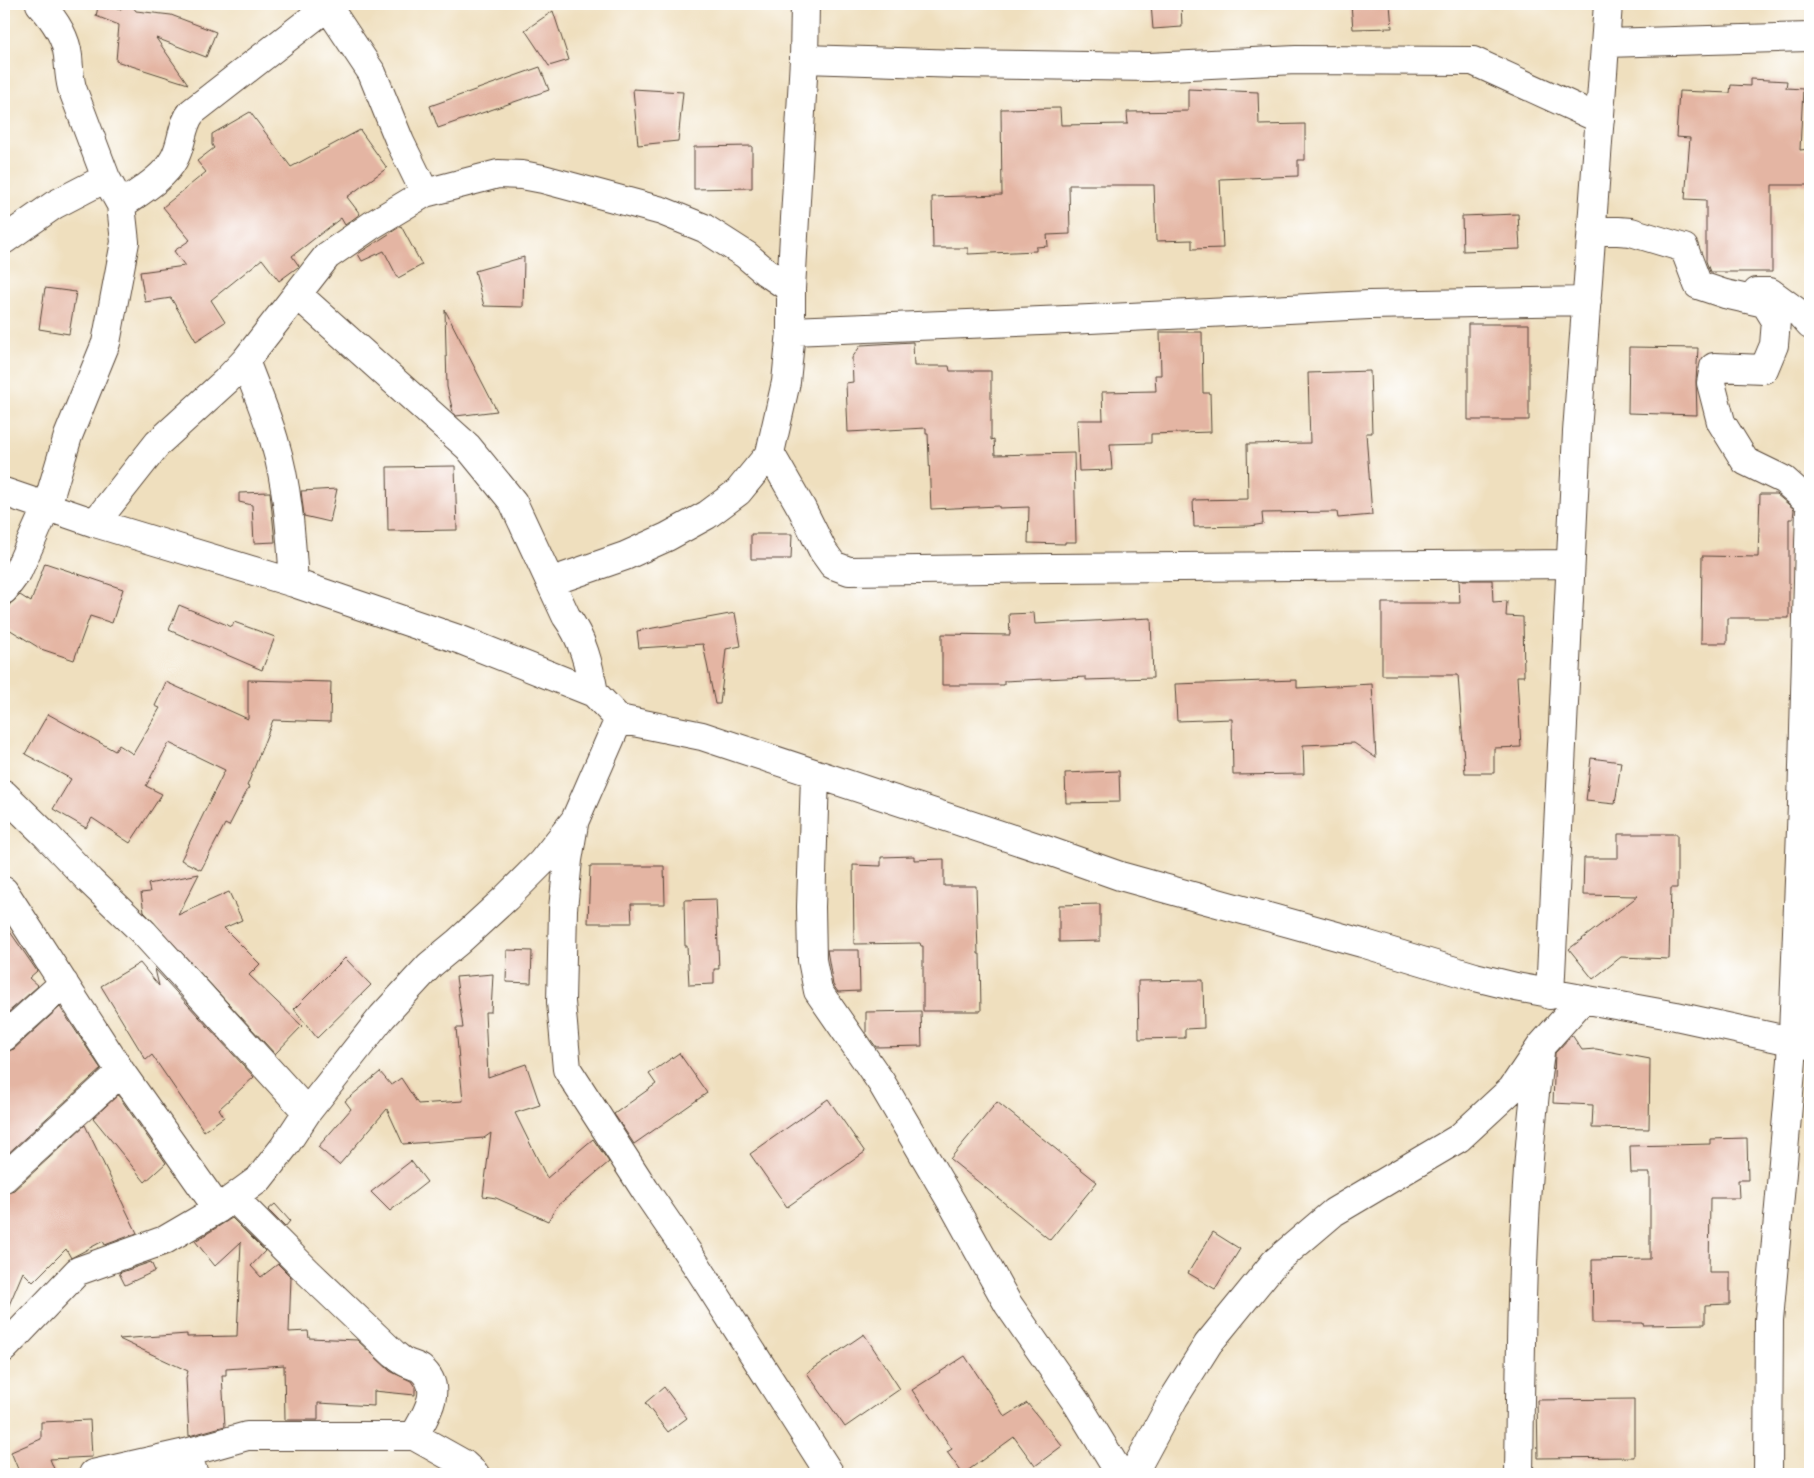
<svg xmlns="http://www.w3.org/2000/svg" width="1814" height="1478" font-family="'IM FELL DW Pica',serif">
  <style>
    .building { fill: #e4b5a3 }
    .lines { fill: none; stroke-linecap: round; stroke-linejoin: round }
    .street-casing { stroke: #564536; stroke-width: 30 }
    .street { stroke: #fff; stroke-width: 28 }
  </style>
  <rect width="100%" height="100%" fill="#fff"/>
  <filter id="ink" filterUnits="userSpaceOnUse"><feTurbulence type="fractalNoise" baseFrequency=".02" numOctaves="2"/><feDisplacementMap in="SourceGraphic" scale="10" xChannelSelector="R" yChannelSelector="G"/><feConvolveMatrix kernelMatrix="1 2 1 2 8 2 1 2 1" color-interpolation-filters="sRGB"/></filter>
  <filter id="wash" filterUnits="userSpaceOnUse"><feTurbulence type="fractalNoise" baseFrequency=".0096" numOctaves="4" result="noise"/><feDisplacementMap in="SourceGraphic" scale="20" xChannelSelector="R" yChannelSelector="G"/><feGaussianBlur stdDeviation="1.12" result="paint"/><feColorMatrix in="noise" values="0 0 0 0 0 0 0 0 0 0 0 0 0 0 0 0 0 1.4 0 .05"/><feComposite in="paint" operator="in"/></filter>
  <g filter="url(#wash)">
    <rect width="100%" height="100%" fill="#efdfbe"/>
    <g id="blocks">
      <path class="building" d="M 122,4 L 131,4 L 136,11 L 171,15 L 216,32 L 206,57 L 156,38 L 188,84 L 116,61 L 119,25 L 96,16 L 98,7 L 121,9 Z
        M 1151,4 L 1181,4 L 1182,27 L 1153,29 Z
        M 1351,4 L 1390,4 L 1392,28 L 1353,29 Z
        M 553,11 L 569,60 L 549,66 L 525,30 Z
        M 540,67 L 549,90 L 438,128 L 430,106 Z
        M 1750,79 L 1787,81 L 1786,88 L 1803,89 L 1800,150 L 1810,149 L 1810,185 L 1772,185 L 1772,272 L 1710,272 L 1706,261 L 1706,200 L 1685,199 L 1690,138 L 1676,137 L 1679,91 L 1730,93 L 1731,85 L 1750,86 Z
        M 633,89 L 683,92 L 678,141 L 638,145 Z
        M 1188,89 L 1258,92 L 1259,125 L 1305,124 L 1305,160 L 1298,160 L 1298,176 L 1220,179 L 1223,248 L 1192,249 L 1192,240 L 1156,241 L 1154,185 L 1069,185 L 1070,234 L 1047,235 L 1048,246 L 1036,247 L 1036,251 L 968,254 L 968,248 L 933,248 L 932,197 L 1002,195 L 1001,109 L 1060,108 L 1061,125 L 1128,124 L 1127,112 L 1188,111 Z
        M 250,112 L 291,167 L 360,130 L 387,168 L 347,197 L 360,214 L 345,225 L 341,218 L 292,256 L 299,266 L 298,267 L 279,281 L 262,259 L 211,300 L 225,322 L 196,341 L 171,298 L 145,302 L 140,272 L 185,266 L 174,251 L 190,240 L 163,207 L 206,172 L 197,161 L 214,148 L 212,145 L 212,134 Z
        M 752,146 L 752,188 L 694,189 L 694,147 Z
        M 1518,214 L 1520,249 L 1463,251 L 1462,216 Z
        M 401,226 L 422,265 L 398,278 L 384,251 L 362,261 L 358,254 Z
        M 524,257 L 523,307 L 484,306 L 475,271 Z
        M 45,288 L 76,292 L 69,334 L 39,329 Z
        M 445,310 L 497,411 L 456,416 L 453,412 L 447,387 Z
        M 1468,324 L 1529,324 L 1529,420 L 1468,420 Z
        M 1160,332 L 1202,332 L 1203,393 L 1210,393 L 1211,432 L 1151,434 L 1151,443 L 1110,444 L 1112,470 L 1079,471 L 1077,420 L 1103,420 L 1102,392 L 1156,391 L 1155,375 L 1161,375 Z
        M 913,342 L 914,366 L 949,366 L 950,371 L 991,371 L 991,440 L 994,439 L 995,455 L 1074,453 L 1076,542 L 1065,542 L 1065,544 L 1028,543 L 1029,507 L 999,508 L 999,506 L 931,509 L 928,434 L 926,434 L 926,428 L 848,432 L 846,383 L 853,382 L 852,358 L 861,345 Z
        M 1629,347 L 1698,348 L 1696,381 L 1697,415 L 1628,413 Z
        M 1370,371 L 1372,433 L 1366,433 L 1372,515 L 1338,518 L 1337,512 L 1262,513 L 1263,524 L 1250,526 L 1194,527 L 1193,500 L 1248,499 L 1247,444 L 1310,443 L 1308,373 Z
        M 455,466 L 457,530 L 388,531 L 387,467 Z
        M 337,489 L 330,522 L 304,516 L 301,491 Z
        M 270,492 L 275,542 L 254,543 L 252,505 L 239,502 L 239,493 Z
        M 1760,494 L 1776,494 L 1794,509 L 1793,519 L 1789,519 L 1789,618 L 1727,618 L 1727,643 L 1701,643 L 1702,556 L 1758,557 Z
        M 751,534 L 792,534 L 791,559 L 751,559 Z
        M 45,563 L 123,589 L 112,623 L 90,616 L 74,660 L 41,649 L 4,626 L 4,614 L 10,604 L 20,595 L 31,602 Z
        M 1459,580 L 1492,580 L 1493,602 L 1507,601 L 1506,616 L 1523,617 L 1524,676 L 1517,676 L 1521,747 L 1494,748 L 1494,773 L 1465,773 L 1458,675 L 1382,675 L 1382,603 L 1460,603 Z
        M 179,605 L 232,627 L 234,622 L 275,637 L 262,670 L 169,630 Z
        M 735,613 L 741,646 L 726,649 L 720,704 L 715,704 L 703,644 L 639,648 L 637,631 Z
        M 1034,613 L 1035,624 L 1151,618 L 1153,678 L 1086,680 L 1086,677 L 1004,681 L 1004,685 L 942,685 L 942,634 L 1010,635 L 1009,614 Z
        M 248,680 L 331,682 L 330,722 L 273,720 L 247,786 L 249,787 L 229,826 L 225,824 L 201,870 L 181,860 L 225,770 L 169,743 L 146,786 L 162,794 L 130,843 L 92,818 L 86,828 L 53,809 L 71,779 L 25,754 L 48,714 L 115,751 L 119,745 L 133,754 L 160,708 L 155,706 L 166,682 L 248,719 Z
        M 1297,680 L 1297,688 L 1372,684 L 1376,758 L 1354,743 L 1303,745 L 1304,774 L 1233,775 L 1232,719 L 1177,721 L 1175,684 Z
        M 1591,758 L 1621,762 L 1615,804 L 1586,801 Z
        M 1119,771 L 1120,802 L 1066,803 L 1065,773 Z
        M 1618,834 L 1677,834 L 1677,888 L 1671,888 L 1669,959 L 1621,957 L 1593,979 L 1569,949 L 1638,896 L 1583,895 L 1584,858 L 1618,858 Z
        M 914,856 L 914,860 L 944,859 L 944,886 L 976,886 L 978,954 L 980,954 L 981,1011 L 923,1011 L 923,946 L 921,946 L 920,943 L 854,944 L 853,865 L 881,866 L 881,857 Z
        M 590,866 L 664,866 L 665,904 L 631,904 L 632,923 L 588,923 Z
        M 199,874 L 178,915 L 229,892 L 242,920 L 224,928 L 260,964 L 249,975 L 302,1026 L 275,1054 L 144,912 L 141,893 L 150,892 L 148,884 Z
        M 716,899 L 719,969 L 714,969 L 714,984 L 689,985 L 687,946 L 685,946 L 684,900 Z
        M 1100,904 L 1100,941 L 1059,942 L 1059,905 Z
        M 4,923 L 37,971 L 29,978 L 38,986 L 4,1016 Z
        M 507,950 L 532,951 L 531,983 L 506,982 Z
        M 827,950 L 859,950 L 860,991 L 838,992 L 833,985 Z
        M 345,958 L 371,985 L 317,1038 L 294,1009 Z
        M 140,963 L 159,986 L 155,969 L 254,1077 L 219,1109 L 224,1117 L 204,1131 L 152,1055 L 146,1060 L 101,986 Z
        M 493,974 L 491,1012 L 485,1012 L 488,1077 L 526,1064 L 540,1105 L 515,1113 L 547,1178 L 593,1139 L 609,1162 L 557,1206 L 548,1221 L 496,1198 L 483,1196 L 491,1133 L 484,1138 L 403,1144 L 387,1109 L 339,1165 L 318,1147 L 351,1109 L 345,1101 L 380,1072 L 391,1085 L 401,1078 L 418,1104 L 463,1101 L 456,1028 L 463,1028 L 456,977 Z
        M 1203,980 L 1204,1028 L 1185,1029 L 1185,1038 L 1139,1039 L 1138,981 Z
        M 60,1007 L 101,1069 L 4,1157 L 4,1052 L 14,1049 Z
        M 921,1011 L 922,1046 L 876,1047 L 866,1033 L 866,1012 Z
        M 1572,1035 L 1582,1050 L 1596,1049 L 1650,1059 L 1649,1129 L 1592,1128 L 1593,1105 L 1553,1103 L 1555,1053 Z
        M 679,1053 L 707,1093 L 634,1144 L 614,1114 L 656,1084 L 649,1074 Z
        M 118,1095 L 166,1163 L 145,1182 L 93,1118 Z
        M 828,1099 L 865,1152 L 787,1207 L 750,1154 Z
        M 997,1102 L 1097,1182 L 1050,1240 L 950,1159 Z
        M 85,1125 L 137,1233 L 105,1245 L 103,1241 L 71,1258 L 66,1249 L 33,1282 L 23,1272 L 4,1317 L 4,1193 L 14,1190 Z
        M 1747,1138 L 1748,1180 L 1738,1180 L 1739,1198 L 1710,1198 L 1709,1272 L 1730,1272 L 1730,1304 L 1705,1305 L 1705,1324 L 1643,1325 L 1643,1323 L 1593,1323 L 1592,1260 L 1650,1259 L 1650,1173 L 1631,1173 L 1630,1146 L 1710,1144 L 1710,1139 Z
        M 411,1161 L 427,1182 L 390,1211 L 371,1192 Z
        M 275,1204 L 290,1221 L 285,1227 L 268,1210 Z
        M 232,1218 L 265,1251 L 251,1266 L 261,1277 L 278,1264 L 291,1277 L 289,1332 L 308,1331 L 309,1338 L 357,1340 L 390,1371 L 411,1381 L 415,1387 L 415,1395 L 374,1391 L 374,1406 L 318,1403 L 318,1420 L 285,1420 L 284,1365 L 226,1369 L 226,1375 L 222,1375 L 225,1426 L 189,1436 L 186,1378 L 188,1371 L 119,1339 L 187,1334 L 187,1337 L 237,1336 L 241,1242 L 215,1266 L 195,1241 Z
        M 1213,1232 L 1240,1249 L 1215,1289 L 1188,1273 Z
        M 151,1262 L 155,1271 L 125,1285 L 119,1273 Z
        M 864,1334 L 900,1389 L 845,1427 L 807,1373 Z
        M 965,1356 L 1005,1417 L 1027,1403 L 1062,1446 L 1035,1466 L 1014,1437 L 963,1474 L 947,1452 L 952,1449 L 912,1390 Z
        M 664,1387 L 687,1418 L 668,1432 L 645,1403 Z
        M 1634,1399 L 1634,1457 L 1538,1458 L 1537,1400 Z
        M 90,1420 L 92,1457 L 50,1459 L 56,1474 L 20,1474 L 11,1452 L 41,1439 L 41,1422 Z"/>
    </g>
  </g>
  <g filter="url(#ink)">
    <use href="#blocks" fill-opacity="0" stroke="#564536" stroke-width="1"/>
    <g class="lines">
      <defs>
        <path id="street" d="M 1606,43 L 1810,37
          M 804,59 L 960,64 L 1149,67 L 1296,60 L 1473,61 L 1600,119
          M 425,193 L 498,174 L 522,175 L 543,179 L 662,211 L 704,228 L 746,255 L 766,272 L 791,289 L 791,331 L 786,382 L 770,453 L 738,492 L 707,515 L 667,537 L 625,556 L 550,582
          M 121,205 C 139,192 164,178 174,159 C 183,143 181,125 192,112 L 327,7
          M 1592,229 L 1631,232 L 1684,248 L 1698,285 L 1725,294 L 1765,303 L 1776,321 L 1774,345 L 1764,369 L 1714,367 L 1711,383 L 1721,422 L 1745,461 L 1784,480 L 1810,503
          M 4,240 L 54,205 L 106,178
          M 791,289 L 804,59 L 805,4
          M 1757,292 L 1770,292 L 1800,314 L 1810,325
          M 297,294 L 468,447 L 513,502 L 566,616 C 583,639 589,665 594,693
          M 791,331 L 1090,319 L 1369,305 L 1587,301
          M 770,453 L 802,509 L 823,551 L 833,565 L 849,571 L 1052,568 L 1570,564
          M 4,492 L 95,523 L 294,583 L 461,640 L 594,693 L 619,719 L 702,736 L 1049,851 L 1120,876 L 1362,943 L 1475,977 L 1516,987 L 1676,1016 L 1810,1045
          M 95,523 L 158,443 L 226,381 L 245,361
          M 294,583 C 291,535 288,486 274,440 C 266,413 255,387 245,361 L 327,256 L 372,225 L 425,193 L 400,142 L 372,73 L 326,4
          M 4,590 L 18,571 L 47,506 L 68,436 L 106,343 L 125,242 L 121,205 L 106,178 L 72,88 C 69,77 69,67 68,56 C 66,37 53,18 40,4
          M 815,775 L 811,907 L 812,960 L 818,991 L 881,1082 L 952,1203 L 1008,1304 L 1078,1405 L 1120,1474
          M 4,794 L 46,835 L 90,881 L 144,933 L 307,1112
          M 574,824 L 568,860 L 563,909 L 561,1002 L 567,1069 L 645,1190 L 699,1269 L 830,1474
          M 4,891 L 121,1072 L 218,1209
          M 1550,995 L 1577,432 L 1608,4
          M 4,1037 L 64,983
          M 4,1178 L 121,1072
          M 234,1198 L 308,1272 L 394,1354 C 398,1357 402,1361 407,1363 C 411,1365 417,1366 421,1369 C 445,1389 425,1416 414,1436
          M 4,1348 L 78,1271 L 165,1240 L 218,1209 L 259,1179 L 284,1147 L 307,1112 L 382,1017 L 430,965 L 458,942 L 506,898 L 542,862 L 575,820 L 619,719
          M 186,1453 L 194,1474
          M 93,1474 L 186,1453 L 247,1436 L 414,1436 L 464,1464 L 475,1474
          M 1133,1474 L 1174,1398 L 1208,1344 L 1274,1263 L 1334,1212 L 1459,1138 L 1512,1089 L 1541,1046 L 1582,1000
          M 1519,1474 C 1521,1333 1521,1192 1540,1052
          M 1768,1474 L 1769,1320 L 1792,1060 L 1802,804 L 1810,507"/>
      </defs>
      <use href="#street" class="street-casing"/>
      <use href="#street" class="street"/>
    </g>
  </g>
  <rect width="1814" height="1478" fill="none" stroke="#fff" stroke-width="20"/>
</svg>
